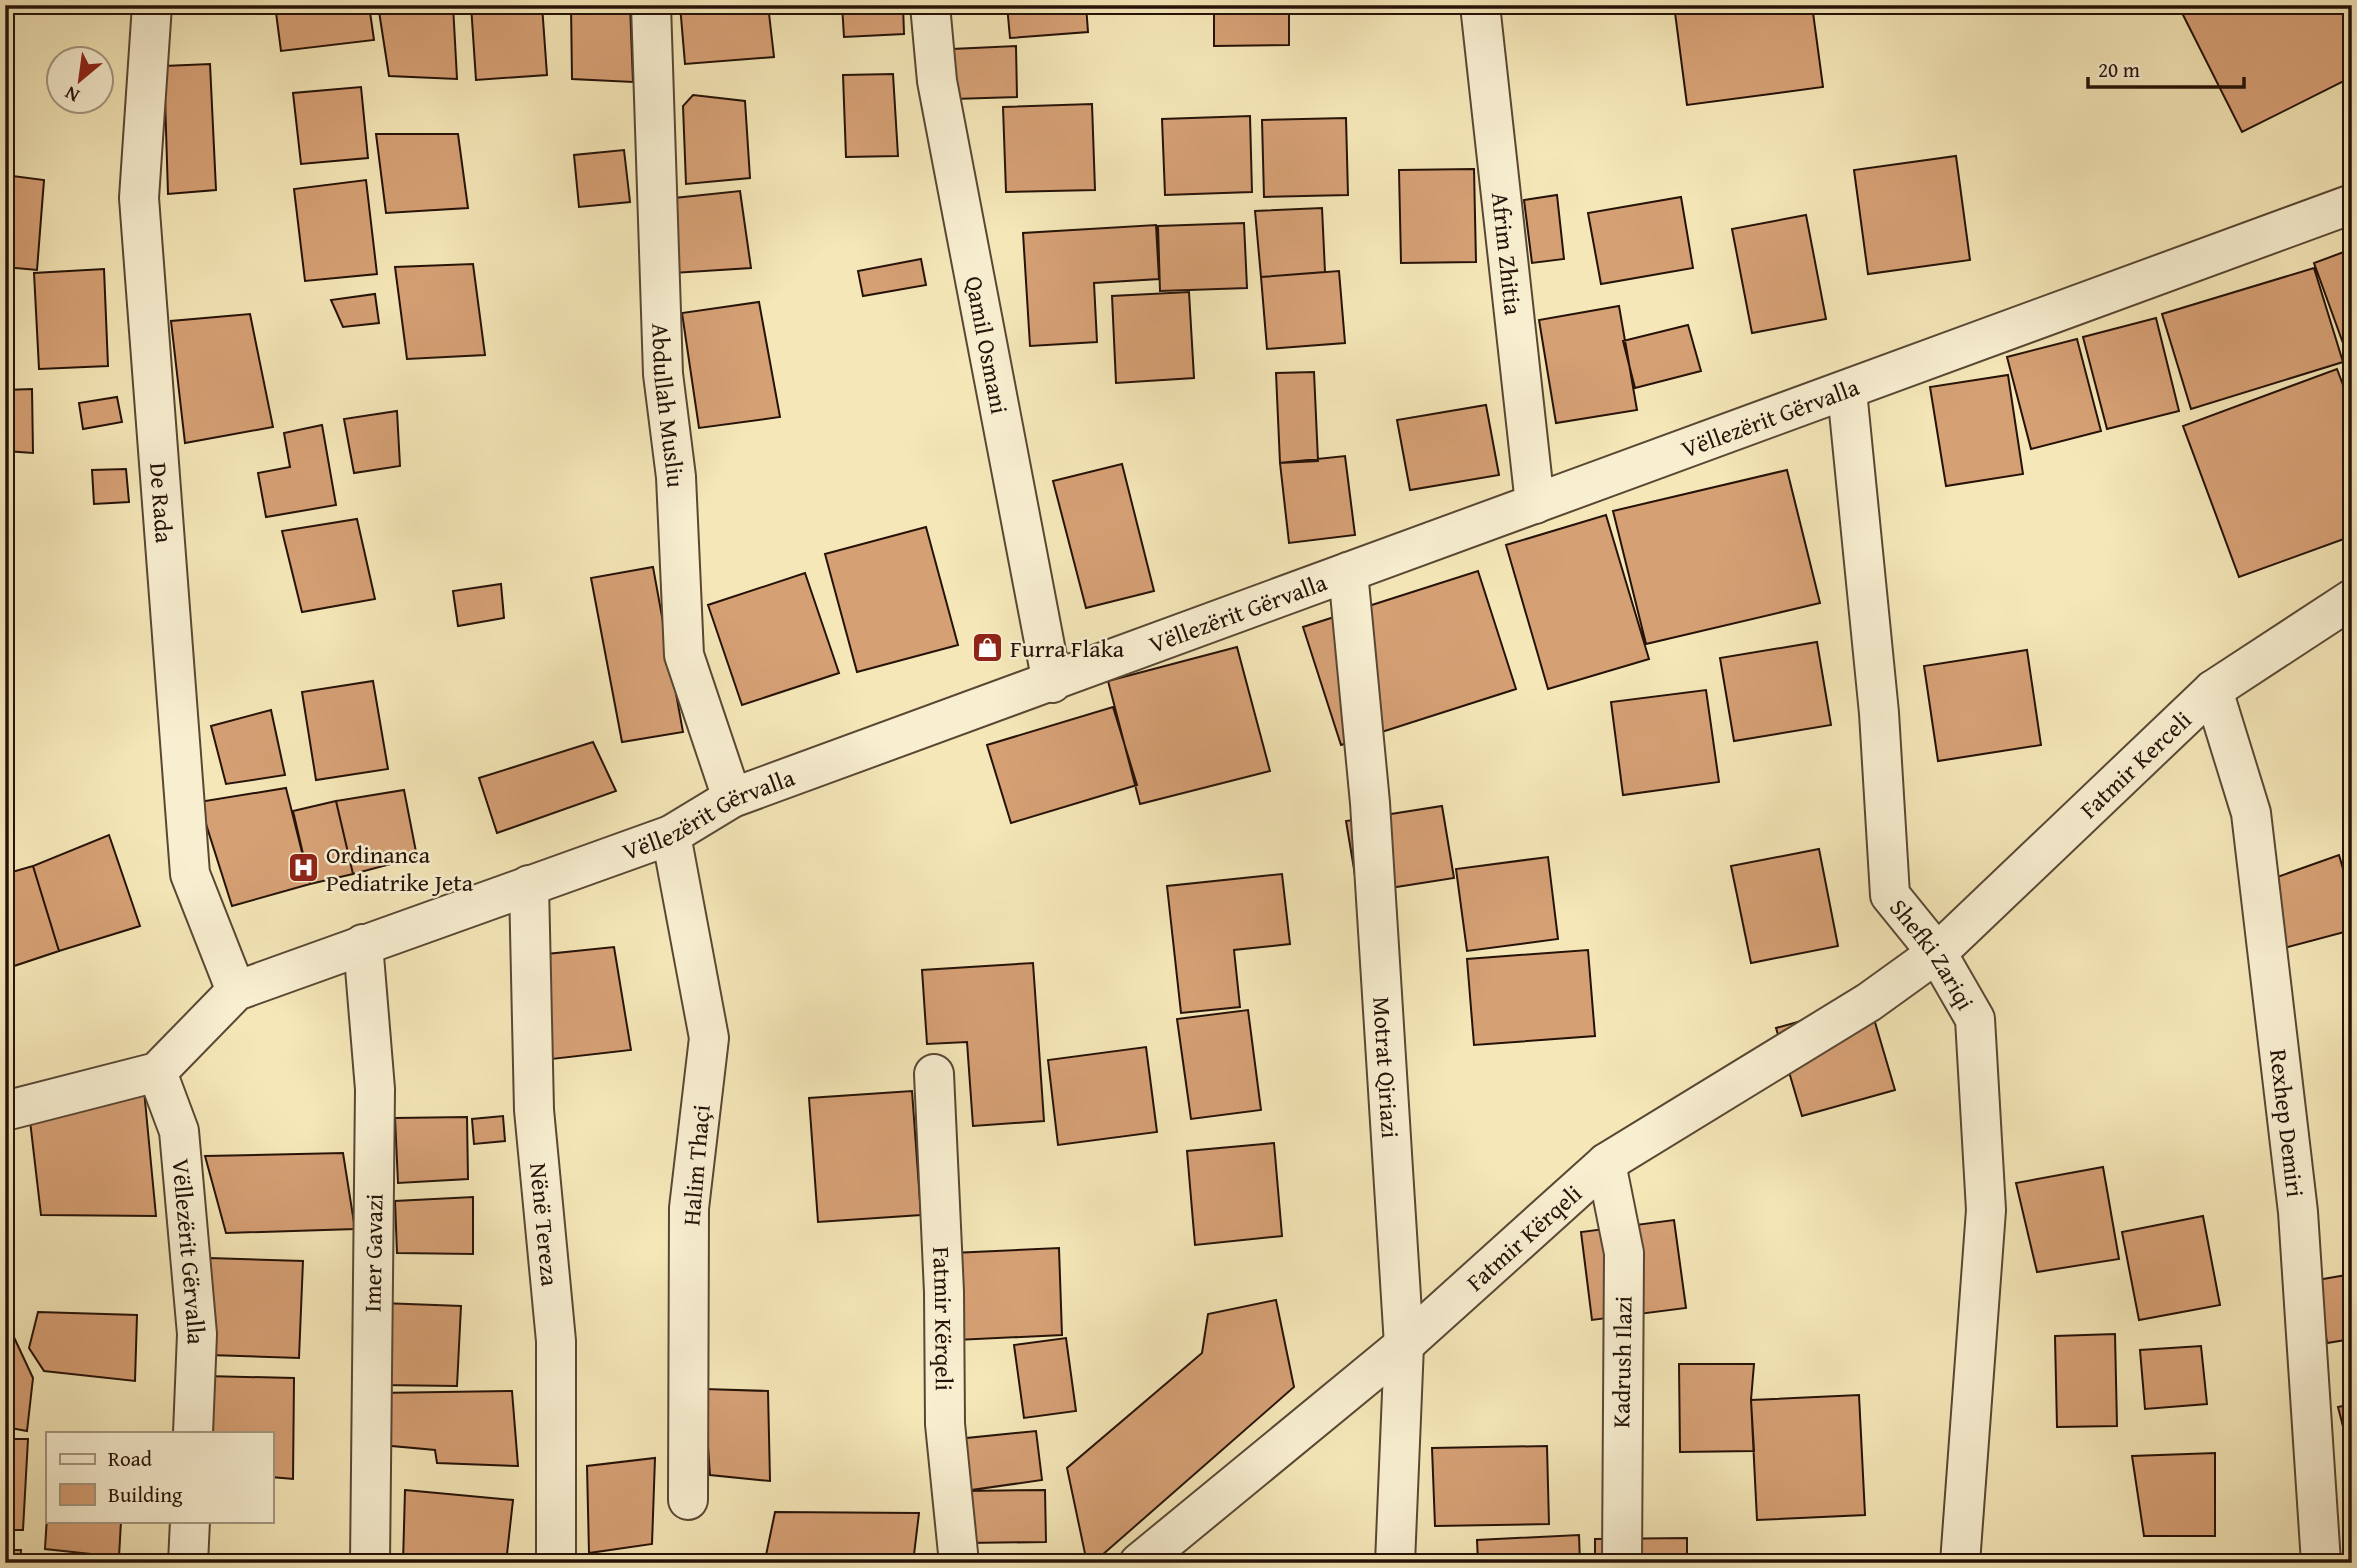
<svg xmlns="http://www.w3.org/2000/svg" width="2357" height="1568" font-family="'Gentium Book Plus',serif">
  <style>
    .building { fill: #d6a075; stroke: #251208; stroke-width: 2 }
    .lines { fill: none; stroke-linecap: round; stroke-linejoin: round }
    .minor-casing { stroke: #594734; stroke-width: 42 }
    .tertiary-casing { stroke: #594734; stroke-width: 42 }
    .minor { stroke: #f8efd1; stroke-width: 38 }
    .tertiary { stroke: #f8efd1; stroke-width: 38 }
    .labels { text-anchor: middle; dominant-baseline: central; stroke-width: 5; stroke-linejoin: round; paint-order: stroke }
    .street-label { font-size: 24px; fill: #251208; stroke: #f8efd1 }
    .poi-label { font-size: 24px; fill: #251208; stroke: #f8efd1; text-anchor: start }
  </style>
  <rect width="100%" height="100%" fill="#f5e7b8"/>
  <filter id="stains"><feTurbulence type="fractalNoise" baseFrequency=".00286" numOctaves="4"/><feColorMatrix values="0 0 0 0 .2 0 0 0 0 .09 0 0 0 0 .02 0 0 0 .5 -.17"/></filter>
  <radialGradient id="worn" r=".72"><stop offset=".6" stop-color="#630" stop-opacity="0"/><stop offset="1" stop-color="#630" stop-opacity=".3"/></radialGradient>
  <path class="building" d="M 22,5 L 110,5 L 110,9 L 22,8 Z
    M 275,5 L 369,5 L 374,40 L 281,51 Z
    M 378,5 L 453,5 L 457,79 L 389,76 Z
    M 471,5 L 542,5 L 547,75 L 476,80 Z
    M 571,5 L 630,5 L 633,82 L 572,79 Z
    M 680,5 L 768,5 L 774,57 L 685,64 Z
    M 842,5 L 903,5 L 904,34 L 844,37 Z
    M 1007,5 L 1086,5 L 1088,32 L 1010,38 Z
    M 1214,5 L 1289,5 L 1289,45 L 1214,46 Z
    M 1674,5 L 1812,5 L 1823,87 L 1687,105 Z
    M 2178,5 L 2352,5 L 2352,77 L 2242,132 Z
    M 1016,46 L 1017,97 L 954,99 L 952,49 Z
    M 210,64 L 216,190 L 168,194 L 164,66 Z
    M 893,74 L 898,156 L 846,157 L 843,75 Z
    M 361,87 L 368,158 L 301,164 L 293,93 Z
    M 693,95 L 745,101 L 750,178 L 686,184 L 683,106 Z
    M 1092,104 L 1095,190 L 1006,192 L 1003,107 Z
    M 1250,116 L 1252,192 L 1165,195 L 1162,119 Z
    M 1346,118 L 1348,195 L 1264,197 L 1262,120 Z
    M 376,134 L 458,134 L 468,208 L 386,213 Z
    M 624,150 L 630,202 L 579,207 L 574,155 Z
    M 1956,156 L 1970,260 L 1868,274 L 1854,170 Z
    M 1474,169 L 1476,262 L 1401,263 L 1399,170 Z
    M 5,175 L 44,180 L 37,270 L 5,267 Z
    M 366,180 L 377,274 L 305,281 L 294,189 Z
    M 740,191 L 751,268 L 673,273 L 665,199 Z
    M 1557,195 L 1564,259 L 1532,263 L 1524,200 Z
    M 1681,197 L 1693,268 L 1601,284 L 1588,213 Z
    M 1322,208 L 1325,272 L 1261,277 L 1255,211 Z
    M 1806,215 L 1826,319 L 1752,333 L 1732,229 Z
    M 1244,223 L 1247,288 L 1160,291 L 1158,226 Z
    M 1156,225 L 1159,279 L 1094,283 L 1097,342 L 1030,346 L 1023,233 Z
    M 2352,249 L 2352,368 L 2314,263 Z
    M 921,259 L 926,285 L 863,296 L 858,271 Z
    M 473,264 L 485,355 L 407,359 L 395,267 Z
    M 2314,268 L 2343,362 L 2191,409 L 2162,314 Z
    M 104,269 L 108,366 L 39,369 L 34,273 Z
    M 1339,271 L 1345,343 L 1267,349 L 1261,277 Z
    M 1189,292 L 1194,378 L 1116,383 L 1112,296 Z
    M 375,294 L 379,323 L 343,327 L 331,300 Z
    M 759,302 L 780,417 L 699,428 L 682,313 Z
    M 1619,306 L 1637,410 L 1556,423 L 1539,320 Z
    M 250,314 L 273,427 L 185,443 L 171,321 Z
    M 2156,318 L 2179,411 L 2107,429 L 2083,337 Z
    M 1688,325 L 1701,371 L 1635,388 L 1623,341 Z
    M 2077,339 L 2101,431 L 2031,449 L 2007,357 Z
    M 2337,369 L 2352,409 L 2352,536 L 2239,577 L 2183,426 Z
    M 1314,372 L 1318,461 L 1280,463 L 1276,373 Z
    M 2008,375 L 2023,474 L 1946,486 L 1930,387 Z
    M 32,389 L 33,453 L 5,451 L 5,390 Z
    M 117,397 L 122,422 L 83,429 L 79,403 Z
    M 1486,405 L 1499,475 L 1410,490 L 1397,420 Z
    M 397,411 L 400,466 L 354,473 L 344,419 Z
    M 322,425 L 336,505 L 266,517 L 258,473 L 290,467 L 284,433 Z
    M 1345,456 L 1355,535 L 1289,543 L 1280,463 Z
    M 1122,464 L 1154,591 L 1086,608 L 1053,481 Z
    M 126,469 L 129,502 L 94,504 L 92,470 Z
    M 1787,470 L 1820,603 L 1646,644 L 1613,511 Z
    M 1606,515 L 1649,659 L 1548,689 L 1506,545 Z
    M 357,519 L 375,599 L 302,612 L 282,531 Z
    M 926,527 L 958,645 L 857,672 L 825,554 Z
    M 653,567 L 683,732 L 622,742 L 591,578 Z
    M 1478,571 L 1516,689 L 1341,745 L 1303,627 Z
    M 805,573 L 839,673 L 742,705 L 708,605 Z
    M 501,584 L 504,618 L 458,626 L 453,591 Z
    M 1817,642 L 1831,725 L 1734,741 L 1720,658 Z
    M 1237,647 L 1270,771 L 1140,804 L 1108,681 Z
    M 2027,650 L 2041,745 L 1938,761 L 1924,666 Z
    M 373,681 L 388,769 L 316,780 L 302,692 Z
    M 1706,690 L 1719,782 L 1623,795 L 1611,702 Z
    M 1113,707 L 1137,785 L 1011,823 L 987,745 Z
    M 271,710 L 285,775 L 226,784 L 211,726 Z
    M 593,742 L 616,791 L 497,833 L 479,778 Z
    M 2352,781 L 2352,804 L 2346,782 Z
    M 286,788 L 310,884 L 232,906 L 199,802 Z
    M 404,790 L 417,857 L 353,874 L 336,801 Z
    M 336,801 L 353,874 L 310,884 L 293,811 Z
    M 1442,806 L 1454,878 L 1358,893 L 1346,821 Z
    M 109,835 L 140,926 L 59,951 L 33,866 Z
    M 1819,849 L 1838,946 L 1751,963 L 1731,866 Z
    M 2339,855 L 2352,900 L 2352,930 L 2284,948 L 2269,880 Z
    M 1548,857 L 1558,939 L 1467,951 L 1456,869 Z
    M 33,866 L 59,951 L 5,969 L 5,874 Z
    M 1282,874 L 1290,944 L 1234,950 L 1240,1007 L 1181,1013 L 1167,886 Z
    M 614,947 L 631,1050 L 543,1060 L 537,955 Z
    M 1588,950 L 1595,1036 L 1474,1045 L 1467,959 Z
    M 1033,963 L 1044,1121 L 973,1126 L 967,1042 L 927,1044 L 922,970 Z
    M 1869,1002 L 1895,1090 L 1802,1116 L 1776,1028 Z
    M 1248,1010 L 1261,1110 L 1191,1119 L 1177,1019 Z
    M 1146,1047 L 1157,1132 L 1058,1145 L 1048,1060 Z
    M 144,1090 L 156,1216 L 41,1215 L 29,1112 Z
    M 912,1091 L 921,1215 L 818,1222 L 809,1098 Z
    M 503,1116 L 505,1141 L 474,1144 L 472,1119 Z
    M 467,1117 L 468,1179 L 398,1183 L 395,1118 Z
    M 1274,1143 L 1282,1236 L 1195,1245 L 1187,1151 Z
    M 343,1153 L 355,1229 L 226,1233 L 205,1156 Z
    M 2103,1167 L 2119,1259 L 2037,1272 L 2016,1183 Z
    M 473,1197 L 473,1254 L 397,1253 L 395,1201 Z
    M 2203,1216 L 2220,1305 L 2139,1320 L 2122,1232 Z
    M 1674,1220 L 1686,1308 L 1592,1320 L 1581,1232 Z
    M 1059,1248 L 1062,1335 L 956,1340 L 952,1253 Z
    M 209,1258 L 303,1261 L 299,1358 L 209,1355 Z
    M 2352,1274 L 2352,1339 L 2327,1343 L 2317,1280 Z
    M 1276,1300 L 1294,1387 L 1093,1563 L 1087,1563 L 1067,1468 L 1202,1353 L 1208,1314 Z
    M 381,1303 L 461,1306 L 457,1386 L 380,1385 Z
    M 38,1312 L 137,1315 L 135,1381 L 44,1371 L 29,1348 Z
    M 5,1318 L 33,1378 L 27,1431 L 5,1427 Z
    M 2115,1334 L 2117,1426 L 2057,1427 L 2055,1336 Z
    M 1066,1338 L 1076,1411 L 1024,1418 L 1014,1345 Z
    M 2201,1346 L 2207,1404 L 2145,1409 L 2140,1350 Z
    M 1679,1364 L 1754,1364 L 1751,1400 L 1754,1451 L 1680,1452 Z
    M 205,1376 L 294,1378 L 293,1479 L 271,1477 L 271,1433 L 208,1433 Z
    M 704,1389 L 768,1391 L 770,1481 L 710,1475 Z
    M 512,1391 L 518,1466 L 437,1463 L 435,1450 L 381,1445 L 376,1393 Z
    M 1859,1395 L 1865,1515 L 1757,1520 L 1751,1400 Z
    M 2352,1404 L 2352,1441 L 2347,1442 L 2338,1407 Z
    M 1036,1431 L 1042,1480 L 964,1491 L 957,1439 Z
    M 5,1439 L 28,1439 L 23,1530 L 5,1530 Z
    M 1547,1446 L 1549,1524 L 1435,1526 L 1432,1448 Z
    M 2215,1453 L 2215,1536 L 2144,1536 L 2132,1456 Z
    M 655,1458 L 652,1544 L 589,1553 L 587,1466 Z
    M 405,1490 L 513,1500 L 506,1563 L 403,1563 Z
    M 1045,1490 L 1046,1542 L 966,1543 L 964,1491 Z
    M 775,1512 L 919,1513 L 913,1563 L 767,1563 L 765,1560 Z
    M 47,1516 L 47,1521 L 121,1521 L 119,1557 L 45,1549 Z
    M 1579,1535 L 1580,1563 L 1478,1563 L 1477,1540 Z
    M 1687,1538 L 1687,1563 L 1595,1563 L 1595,1539 Z
    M 5,1550 L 21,1550 L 20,1563 L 5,1563 Z"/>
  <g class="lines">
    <defs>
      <g id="minor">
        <path id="s1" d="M 152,5 L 139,198 L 190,874 L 236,991"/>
        <path id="s2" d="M 651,5 L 663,374 L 676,477 L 684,655 L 732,798"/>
        <path id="s3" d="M 930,5 L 937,81 L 1052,683"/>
        <path id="s4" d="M 1480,5 L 1535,504"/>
        <path id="s5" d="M 1847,391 L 1879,713 L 1890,895 L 1937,953 L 1975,1019 L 1986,1210 L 1960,1563"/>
        <path id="s6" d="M 1348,572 L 1370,803 L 1404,1345 L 1395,1563"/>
        <path id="s7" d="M 2213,690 L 2251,813 L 2298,1212 L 2321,1563"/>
        <path d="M 671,835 L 709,1038 L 689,1208 L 688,1500"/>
        <path id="s8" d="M 529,885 L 534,1110 L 556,1341 L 556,1563"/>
        <path d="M 363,944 L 375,1089 L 370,1563"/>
        <path id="s9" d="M 157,1072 L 179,1131 L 197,1334 L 193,1433"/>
        <path id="s10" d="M 934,1074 L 944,1292 L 945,1424 L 959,1563"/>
        <path d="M 1606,1163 L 1624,1253 L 1622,1563"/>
        <path d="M 188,1563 L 190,1521"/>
        <path id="s11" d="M 1139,1563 L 1404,1345 L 1606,1163 L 1869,1002 L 1937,953 L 2213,690 L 2352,599"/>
      </g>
      <g id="tertiary">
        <path id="s12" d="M 5,1111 L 157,1072 L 236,991 L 671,835 L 732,798 L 2352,204"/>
      </g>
    </defs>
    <use href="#minor" class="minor-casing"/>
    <use href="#tertiary" class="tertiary-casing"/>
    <use href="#minor" class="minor"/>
    <use href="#tertiary" class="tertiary"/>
  </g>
  <defs>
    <symbol id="shop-square" viewBox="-11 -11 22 22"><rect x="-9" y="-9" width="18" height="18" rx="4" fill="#8f2418" stroke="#f8efd1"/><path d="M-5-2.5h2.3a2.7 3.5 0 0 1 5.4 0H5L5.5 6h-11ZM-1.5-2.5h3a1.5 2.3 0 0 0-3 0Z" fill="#fff"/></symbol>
    <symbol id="hospital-square" viewBox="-11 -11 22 22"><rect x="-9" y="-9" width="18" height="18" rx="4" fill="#8f2418" stroke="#f8efd1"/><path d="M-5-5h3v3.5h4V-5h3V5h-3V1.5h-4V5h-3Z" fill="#fff"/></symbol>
  </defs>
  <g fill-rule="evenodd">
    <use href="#shop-square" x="970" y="630" width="35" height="35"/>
    <use href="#hospital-square" x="286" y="850" width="35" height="35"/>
  </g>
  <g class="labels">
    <g class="street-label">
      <text stroke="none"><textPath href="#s4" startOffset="250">Afrim Zhitia</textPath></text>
      <text stroke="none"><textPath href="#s3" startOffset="345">Qamil Osmani</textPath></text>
      <text stroke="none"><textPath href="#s2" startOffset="401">Abdullah Musliu</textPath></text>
      <text stroke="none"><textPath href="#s12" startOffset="1909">Vëllezërit Gërvalla</textPath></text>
      <text stroke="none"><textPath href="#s1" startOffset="499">De Rada</textPath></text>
      <text stroke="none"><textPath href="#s12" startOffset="1342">Vëllezërit Gërvalla</textPath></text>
      <text stroke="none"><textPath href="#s11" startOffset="1281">Fatmir Kerceli</textPath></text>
      <text stroke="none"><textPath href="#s12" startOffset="775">Vëllezërit Gërvalla</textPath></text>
      <text stroke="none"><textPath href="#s5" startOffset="579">Shefki Zariqi</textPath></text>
      <text stroke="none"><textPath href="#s6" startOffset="497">Motrat Qiriazi</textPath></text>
      <text stroke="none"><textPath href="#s7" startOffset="441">Rexhep Demiri</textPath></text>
      <text transform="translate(696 1165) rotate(-85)">Halim Thaçi</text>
      <text stroke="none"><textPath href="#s8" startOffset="340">Nënë Tereza</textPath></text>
      <text stroke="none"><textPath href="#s11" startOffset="504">Fatmir Kërqeli</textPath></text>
      <text stroke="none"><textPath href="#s9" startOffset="184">Vëllezërit Gërvalla</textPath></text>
      <text transform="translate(373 1253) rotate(-89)">Imer Gavazi</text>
      <text stroke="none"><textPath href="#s10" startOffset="245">Fatmir Kërqeli</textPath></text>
      <text transform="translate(1622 1362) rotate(-89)">Kadrush Ilazi</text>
    </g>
    <g class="poi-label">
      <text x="1010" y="648">Furra Flaka</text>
      <text x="326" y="854">Ordinanca<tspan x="326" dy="28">Pediatrike Jeta</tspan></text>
    </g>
  </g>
  <rect width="2357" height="1568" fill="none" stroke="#f5e7b8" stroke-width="28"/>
  <rect x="7" y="7" width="2343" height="1554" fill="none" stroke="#251208" stroke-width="3.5"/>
  <rect x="14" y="14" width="2329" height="1540" fill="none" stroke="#251208" stroke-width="2"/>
  <rect x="46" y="1432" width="228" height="91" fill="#f8efd1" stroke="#a49781" stroke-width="2"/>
  <rect x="60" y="1454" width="35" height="10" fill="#f8efd1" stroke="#a49781" stroke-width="2"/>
  <text x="108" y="1466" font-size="21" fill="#251208">Road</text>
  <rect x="60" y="1484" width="35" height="21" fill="#d6a075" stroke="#a49781" stroke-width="2"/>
  <text x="108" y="1502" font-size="21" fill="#251208">Building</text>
  <g transform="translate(80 80) rotate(209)"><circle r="33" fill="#f8efd1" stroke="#a49781" stroke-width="2"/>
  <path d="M0-5L12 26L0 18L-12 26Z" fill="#8f2418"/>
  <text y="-10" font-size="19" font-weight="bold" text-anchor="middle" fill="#251208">N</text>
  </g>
  <path d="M2088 77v10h156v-10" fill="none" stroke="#251208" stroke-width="3.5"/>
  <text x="2098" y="77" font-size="21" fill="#251208" stroke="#f8efd1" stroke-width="5" paint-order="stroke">20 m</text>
  <rect width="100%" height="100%" filter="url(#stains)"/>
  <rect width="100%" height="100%" fill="url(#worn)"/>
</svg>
